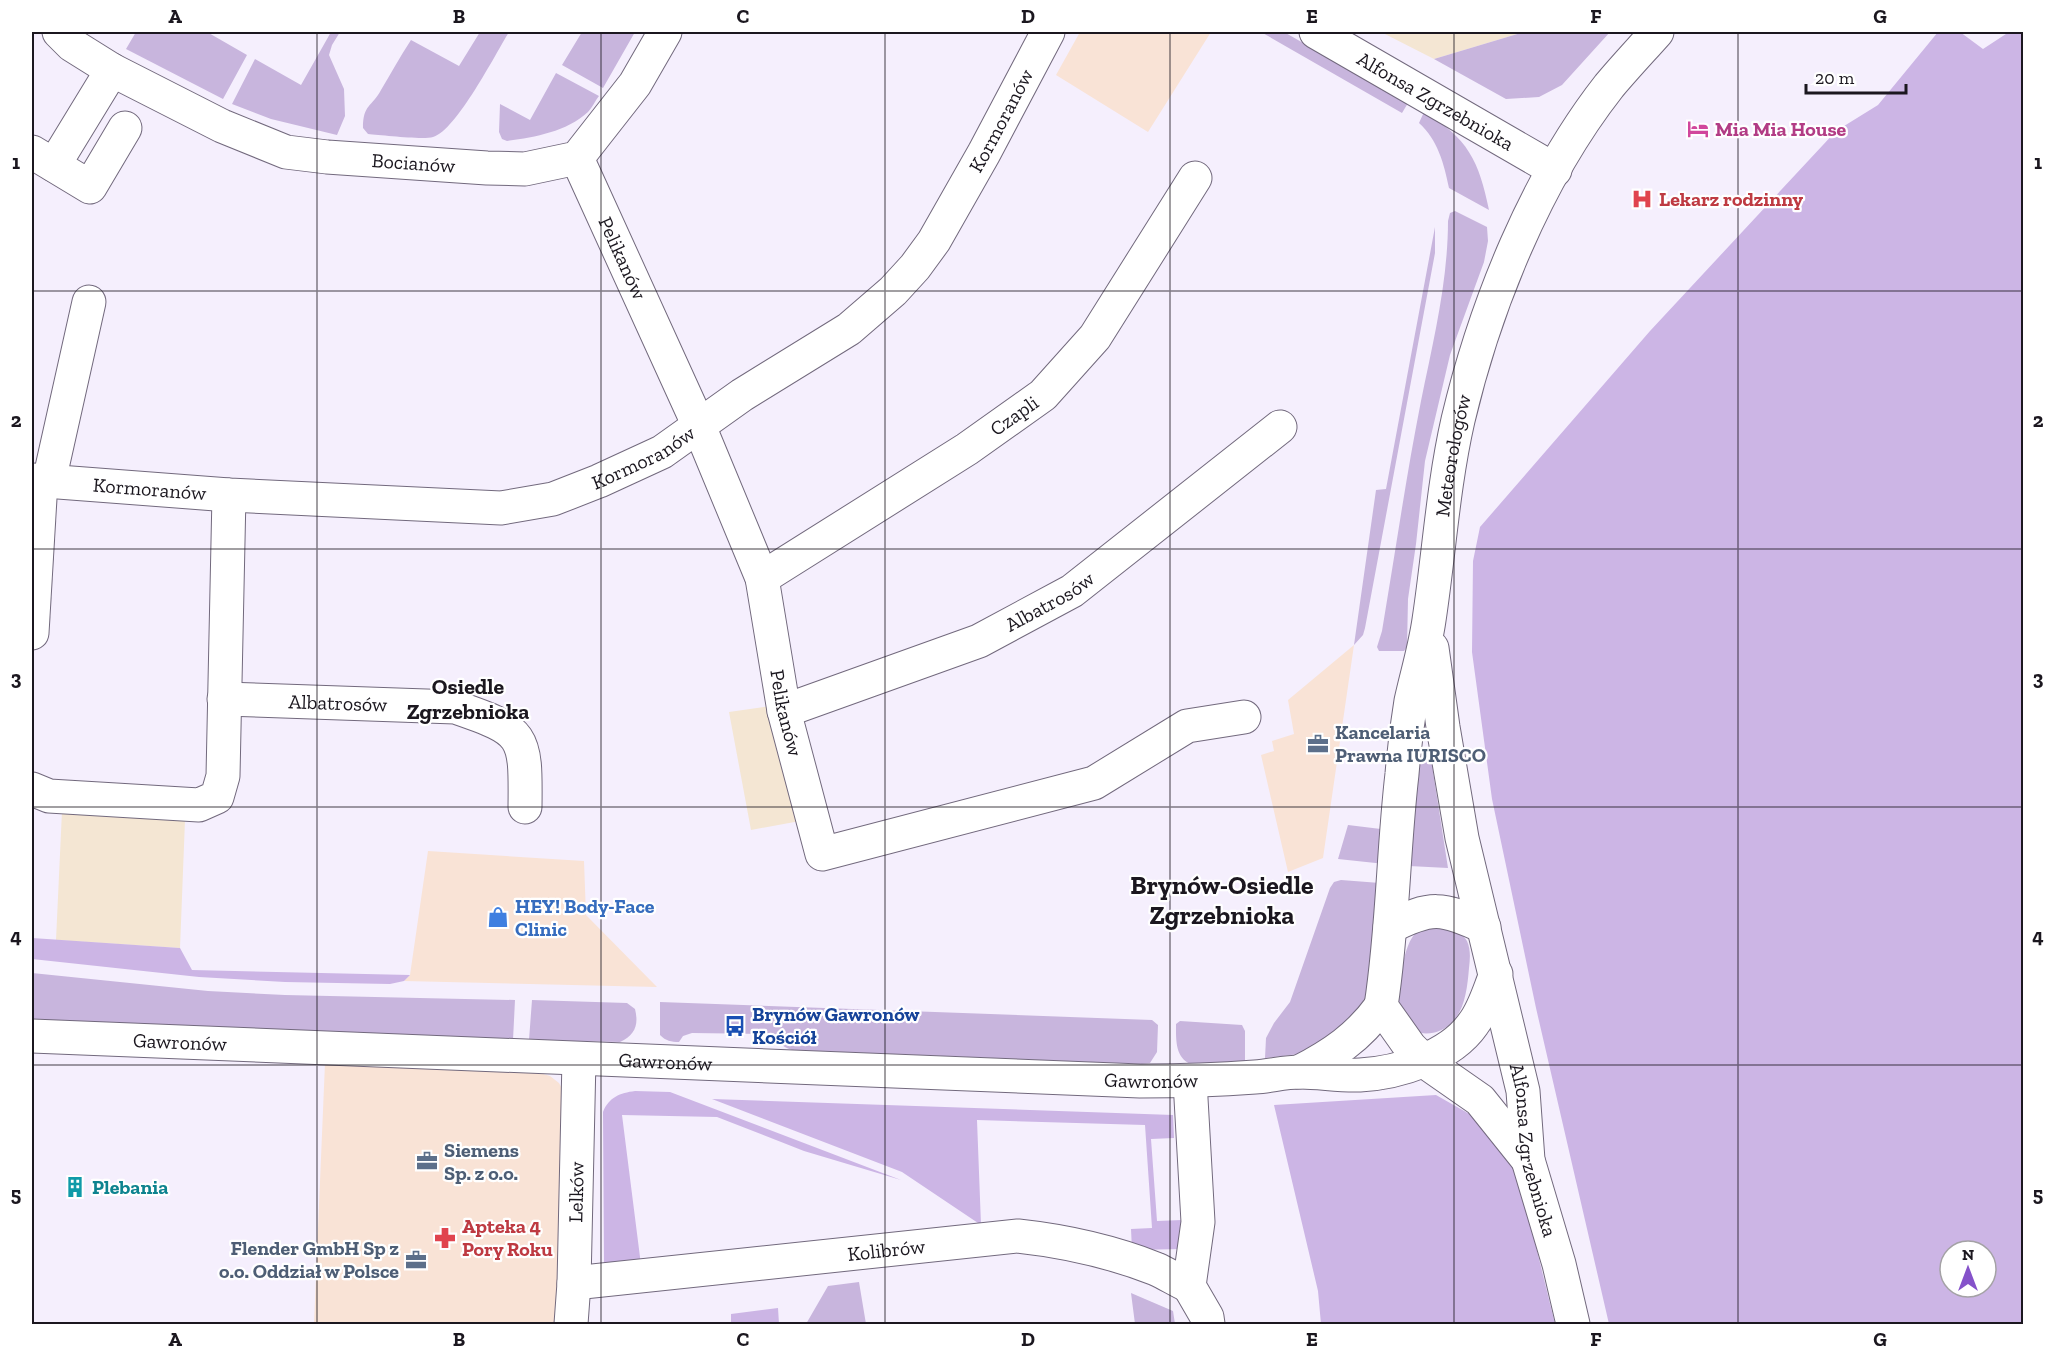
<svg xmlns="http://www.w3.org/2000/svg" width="2055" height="1356" font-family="'Zilla Slab',serif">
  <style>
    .commercial { fill: #f9e3d6 }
    .industrial { fill: #f4e6d3 }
    .green { fill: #c8b5dd }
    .forest { fill: #ccb5e5; fill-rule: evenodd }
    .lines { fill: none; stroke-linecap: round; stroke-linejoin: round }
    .minor-casing { stroke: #72697d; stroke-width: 35 }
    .minor { stroke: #fff; stroke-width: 33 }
    .grid { fill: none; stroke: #1b171f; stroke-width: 1.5; stroke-opacity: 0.55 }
    .labels { text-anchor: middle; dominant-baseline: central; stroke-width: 4.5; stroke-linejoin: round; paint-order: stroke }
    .street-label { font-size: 20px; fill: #1b171f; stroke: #fff }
    .hotel-label { font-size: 20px; font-weight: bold; fill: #b23c85; stroke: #fff; text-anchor: start }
    .health-label { font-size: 20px; font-weight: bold; fill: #be3a42; stroke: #fff; text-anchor: start }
    .service-label { font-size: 20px; font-weight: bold; fill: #4e5e75; stroke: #fff; text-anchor: start }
    .shop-label { font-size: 20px; font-weight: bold; fill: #366cbe; stroke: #fff; text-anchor: start }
    .transit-label { font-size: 20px; font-weight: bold; fill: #164399; stroke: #fff; text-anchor: start }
    .culture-label { font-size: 20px; font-weight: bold; fill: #0d838f; stroke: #fff; text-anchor: start }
    .quarter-label { font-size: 22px; font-weight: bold; fill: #1b171f; stroke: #fff }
    .district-label { font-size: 26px; font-weight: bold; fill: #1b171f; stroke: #fff }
    .neatline { fill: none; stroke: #1b171f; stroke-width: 2 }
    .grid-label { font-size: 20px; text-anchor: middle; font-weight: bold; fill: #1b171f }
  </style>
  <rect width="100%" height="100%" fill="#f5effd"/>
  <path class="commercial" d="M 1080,32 L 1211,32 L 1148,132 L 1056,75 Z
    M 1354,645 L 1323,858 L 1288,872 L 1261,755 L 1274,751 L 1272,741 L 1294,734 L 1288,700 Z
    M 428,851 L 584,861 L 586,915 L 657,987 L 404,981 L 410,975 Z
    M 325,1063 L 533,1071 L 550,1076 L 559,1083 L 566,1096 L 560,1324 L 314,1324 Z"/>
  <path class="industrial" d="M 1381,32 L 1524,32 L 1434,59 Z
    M 770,706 L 800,821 L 751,830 L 729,712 Z
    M 62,811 L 185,820 L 180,948 L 56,940 Z"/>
  <path class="green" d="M 136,32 L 207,32 L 247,55 L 223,99 L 126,49 Z
    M 331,32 L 340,32 L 332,45 L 329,55 L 344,89 L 345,116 L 337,135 L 271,119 L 232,104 L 255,59 L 301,85 Z
    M 480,32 L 509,32 C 496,53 456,131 433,137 C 423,140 381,135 368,134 L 363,128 C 363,104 372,107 381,90 C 391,73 400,57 411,40 L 459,66 Z
    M 582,32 L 635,32 L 603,88 L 562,65 Z
    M 1261,32 L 1284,32 L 1408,103 L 1402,113 Z
    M 1524,32 L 1610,32 L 1562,85 L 1539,97 L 1506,99 L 1434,59 Z
    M 556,73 L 599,96 C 595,101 592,108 588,112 C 566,132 535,137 507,141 L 502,139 L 499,132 L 500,104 L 530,120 Z
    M 1424,112 C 1468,138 1479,161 1489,210 L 1449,188 C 1444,164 1438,140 1419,123 Z
    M 1455,211 L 1487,227 L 1488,241 L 1484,262 L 1450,355 L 1425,461 L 1416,544 L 1408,599 L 1407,647 L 1404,651 L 1379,651 L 1377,647 L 1382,631 C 1395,554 1406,477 1421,401 C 1433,342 1448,282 1448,221 L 1450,213 Z
    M 1435,227 L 1435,253 L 1365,628 L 1363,635 L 1354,645 L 1376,490 L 1386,489 Z
    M 1421,760 L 1428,760 L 1432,765 L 1448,868 L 1409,866 L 1416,764 Z
    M 1348,825 L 1389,830 L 1385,864 L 1338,859 Z
    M 1341,880 L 1380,883 L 1368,993 L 1359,1007 L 1335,1033 L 1299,1054 L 1265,1058 L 1266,1038 L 1274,1023 L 1290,1002 L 1330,888 L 1334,882 Z
    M 1435,925 C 1446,929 1461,930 1467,941 C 1471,950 1470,959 1469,968 C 1467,992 1464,1021 1439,1031 C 1435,1033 1427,1034 1421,1033 C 1408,1029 1400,1013 1399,1001 C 1398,986 1404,944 1415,934 C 1421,928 1427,926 1435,925 Z
    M 32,973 L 208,991 L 285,995 L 515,1000 L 513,1040 L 32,1021 Z
    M 532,1000 L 627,1003 L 635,1009 C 639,1025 635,1035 620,1042 L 529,1040 Z
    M 660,1002 L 1152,1020 L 1158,1025 L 1157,1052 L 1150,1063 L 1142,1064 L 792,1050 C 780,1047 777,1037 767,1034 L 692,1033 L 683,1036 L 679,1042 C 671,1042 666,1041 660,1035 Z
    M 1180,1021 L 1242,1025 L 1245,1031 L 1245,1062 L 1193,1065 C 1175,1059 1176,1041 1176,1024 Z
    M 859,1282 L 866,1324 L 806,1324 L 828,1286 Z
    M 1131,1293 L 1173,1311 L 1175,1324 L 1135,1324 Z"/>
  <path class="forest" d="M 1938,32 L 1960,32 L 1983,49 L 2009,32 L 2023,32 L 2023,1324 L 1609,1324 L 1536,1008 L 1492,799 L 1472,652 L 1473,561 L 1480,527 L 1650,331 L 1836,131 L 1878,105 ZM 1950,1251 L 1986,1251 L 1986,1287 L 1950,1287 Z
    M 32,938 L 180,948 L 192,970 L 410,975 L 404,981 L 390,984 L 285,982 L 199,977 L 32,959 Z
    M 635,1091 L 670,1092 L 901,1180 L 804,1151 L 717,1117 L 622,1115 L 641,1265 L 604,1265 L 603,1112 C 609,1097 620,1093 635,1091 Z
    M 1436,1095 L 1473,1116 L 1516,1165 L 1555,1324 L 1321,1324 L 1318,1291 L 1274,1105 Z
    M 712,1099 L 1173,1115 L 1174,1138 L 1151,1139 L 1157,1221 L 1182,1220 L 1183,1249 L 1132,1250 L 1131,1229 L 1152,1228 L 1145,1125 L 977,1120 L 981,1225 L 902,1172 Z
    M 778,1308 L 779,1324 L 731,1324 L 731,1314 Z"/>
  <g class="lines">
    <defs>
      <g id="minor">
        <path id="s1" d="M 59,32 L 72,45 L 112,70 L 222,126 L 286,152 L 327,157 L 487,168 L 525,169 L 577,158 L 635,84 L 665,32"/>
        <path id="s2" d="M 1316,32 L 1555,170"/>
        <path d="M 32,152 L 90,187 L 125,128"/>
        <path id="s3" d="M 577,158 L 699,426 L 762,578 L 784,711 L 822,854 L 1094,783 L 1187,726 L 1244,717"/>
        <path d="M 54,165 L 112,70"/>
        <path id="s4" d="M 32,480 L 229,495 L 501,508 L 553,499 L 599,481 L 662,452 L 742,395 L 849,329 L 893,291 L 915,267 L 934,241 L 984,153 L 1048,32"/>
        <path d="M 49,481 L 89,302"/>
        <path id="s5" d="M 762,578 L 967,449 L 1043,395 L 1095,337 L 1195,178"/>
        <path d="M 32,633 L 41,481"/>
        <path id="s6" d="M 1432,648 L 1443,727 L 1462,838 L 1523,1091 L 1528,1160 L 1559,1264 L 1573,1324"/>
        <path id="s7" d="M 224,699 L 455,707 C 525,731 526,734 525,807"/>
        <path id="s8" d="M 784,711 L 979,641 L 1072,591 L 1280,427"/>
        <path d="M 32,789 L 49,796 L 199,805 L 217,797 L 223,776 L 229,495"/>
        <path d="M 1390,927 C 1431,906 1442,907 1484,927"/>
        <path id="s9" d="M 32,1036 L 1140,1081 C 1178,1081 1216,1080 1255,1077 C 1270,1076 1285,1072 1300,1072 C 1320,1072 1340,1076 1360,1075 C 1398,1073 1450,1057 1473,1024 C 1484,1010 1489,991 1496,974"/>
        <path d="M 1299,1072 C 1332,1055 1359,1037 1381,1006"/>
        <path d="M 1190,1081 L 1198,1222 L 1189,1286 L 1207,1317 L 1208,1324"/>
        <path id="s10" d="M 1528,1160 L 1480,1100 L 1424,1061 L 1410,1047 L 1381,1006 C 1393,929 1393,851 1402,774 C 1404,750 1407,725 1411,701 C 1417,674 1425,648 1429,620 C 1439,554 1443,486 1458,420 C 1485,306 1536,179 1609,86 C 1624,68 1641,50 1657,32"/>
        <path id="s11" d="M 574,1283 L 1018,1236 C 1064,1241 1113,1252 1156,1269 C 1167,1274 1178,1281 1189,1286"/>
        <path id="s12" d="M 571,1324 L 574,1283 L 579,1059"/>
      </g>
    </defs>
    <use href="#minor" class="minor-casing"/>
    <use href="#minor" class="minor"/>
  </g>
  <path class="grid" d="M 317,32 L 317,1324M 601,32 L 601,1324M 885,32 L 885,1324M 1170,32 L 1170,1324M 1454,32 L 1454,1324M 1738,32 L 1738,1324M 32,291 L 2024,291M 32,549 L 2024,549M 32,807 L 2024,807M 32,1065 L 2024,1065"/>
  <defs>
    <symbol id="hotel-bare" viewBox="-9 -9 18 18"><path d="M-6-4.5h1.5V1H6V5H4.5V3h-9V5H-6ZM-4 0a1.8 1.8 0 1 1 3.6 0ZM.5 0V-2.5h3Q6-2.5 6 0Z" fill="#d1479c" stroke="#fff" stroke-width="2.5" paint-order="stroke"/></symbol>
    <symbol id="hospital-bare" viewBox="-9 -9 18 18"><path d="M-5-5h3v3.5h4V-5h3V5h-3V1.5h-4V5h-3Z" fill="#e0444e" stroke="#fff" stroke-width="2.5" paint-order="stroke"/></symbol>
    <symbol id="office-bare" viewBox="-9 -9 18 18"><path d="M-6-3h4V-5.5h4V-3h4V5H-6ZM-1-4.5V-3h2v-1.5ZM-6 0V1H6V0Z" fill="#5c6f8a" stroke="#fff" stroke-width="2.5" paint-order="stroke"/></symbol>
    <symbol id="shop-bare" viewBox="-9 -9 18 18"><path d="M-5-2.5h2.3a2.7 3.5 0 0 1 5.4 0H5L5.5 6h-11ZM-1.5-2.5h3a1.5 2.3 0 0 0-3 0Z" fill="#3f7fe0" stroke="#fff" stroke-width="2.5" paint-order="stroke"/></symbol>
    <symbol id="bus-bare" viewBox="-9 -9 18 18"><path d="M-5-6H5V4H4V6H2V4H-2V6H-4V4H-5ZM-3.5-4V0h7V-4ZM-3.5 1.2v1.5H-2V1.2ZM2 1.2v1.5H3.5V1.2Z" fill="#1a4fb4" stroke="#fff" stroke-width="2.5" paint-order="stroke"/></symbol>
    <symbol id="building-bare" viewBox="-9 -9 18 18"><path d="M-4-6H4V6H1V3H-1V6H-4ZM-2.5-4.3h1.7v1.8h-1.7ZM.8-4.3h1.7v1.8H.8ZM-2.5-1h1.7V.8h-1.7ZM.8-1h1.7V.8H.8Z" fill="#0f9aa8" stroke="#fff" stroke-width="2.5" paint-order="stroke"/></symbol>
    <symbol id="pharmacy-bare" viewBox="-9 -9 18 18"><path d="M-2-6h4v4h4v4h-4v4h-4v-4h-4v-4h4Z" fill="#e0444e" stroke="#fff" stroke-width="2.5" paint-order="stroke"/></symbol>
  </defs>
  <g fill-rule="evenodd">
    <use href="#hotel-bare" x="1683" y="114" width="30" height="30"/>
    <use href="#hospital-bare" x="1627" y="184" width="30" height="30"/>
    <use href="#office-bare" x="1303" y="729" width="30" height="30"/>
    <use href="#shop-bare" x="483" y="902" width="30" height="30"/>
    <use href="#bus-bare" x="720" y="1011" width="30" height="30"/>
    <use href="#office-bare" x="412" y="1146" width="30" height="30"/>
    <use href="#building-bare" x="60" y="1172" width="30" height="30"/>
    <use href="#pharmacy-bare" x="430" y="1223" width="30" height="30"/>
    <use href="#office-bare" x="401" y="1245" width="30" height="30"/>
  </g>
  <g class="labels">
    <g class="street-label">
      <text stroke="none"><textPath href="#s2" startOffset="138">Alfonsa Zgrzebnioka</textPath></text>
      <text stroke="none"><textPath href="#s4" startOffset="1126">Kormoranów</textPath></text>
      <text stroke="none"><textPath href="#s1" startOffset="386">Bocianów</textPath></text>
      <text stroke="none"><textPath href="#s3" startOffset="110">Pelikanów</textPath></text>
      <text stroke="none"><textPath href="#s5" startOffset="300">Czapli</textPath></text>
      <text stroke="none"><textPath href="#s10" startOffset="771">Meteorologów</textPath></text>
      <text stroke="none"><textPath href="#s4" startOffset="622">Kormoranów</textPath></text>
      <text stroke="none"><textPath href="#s4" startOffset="118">Kormoranów</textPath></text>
      <text stroke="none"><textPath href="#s8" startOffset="288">Albatrosów</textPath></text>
      <text stroke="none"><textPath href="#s7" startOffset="114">Albatrosów</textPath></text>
      <text stroke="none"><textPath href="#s3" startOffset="596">Pelikanów</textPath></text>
      <text stroke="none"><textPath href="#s9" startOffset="148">Gawronów</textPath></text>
      <text stroke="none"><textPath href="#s9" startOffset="634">Gawronów</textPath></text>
      <text stroke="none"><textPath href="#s9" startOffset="1120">Gawronów</textPath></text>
      <text stroke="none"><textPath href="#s6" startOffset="513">Alfonsa Zgrzebnioka</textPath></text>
      <text stroke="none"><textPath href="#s12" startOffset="132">Lelków</textPath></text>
      <text stroke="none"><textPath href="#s11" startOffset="314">Kolibrów</textPath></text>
    </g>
    <g class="hotel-label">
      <text x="1715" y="129">Mia Mia House</text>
    </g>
    <g class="health-label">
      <text x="1659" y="199">Lekarz rodzinny</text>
      <text x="462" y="1226">Apteka 4<tspan x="462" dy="23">Pory Roku</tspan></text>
    </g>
    <g class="service-label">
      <text x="1335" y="732">Kancelaria<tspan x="1335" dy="23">Prawna IURISCO</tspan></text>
      <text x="444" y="1150">Siemens<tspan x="444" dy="23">Sp. z o.o.</tspan></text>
      <text x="399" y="1248" text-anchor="end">Flender GmbH Sp z<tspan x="399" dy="23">o.o. Oddział w Polsce</tspan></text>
    </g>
    <g class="shop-label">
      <text x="515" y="906">HEY! Body-Face<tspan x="515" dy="23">Clinic</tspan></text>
    </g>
    <g class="transit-label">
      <text x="752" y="1014">Brynów Gawronów<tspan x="752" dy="23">Kościół</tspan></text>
    </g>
    <g class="culture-label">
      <text x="92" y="1187">Plebania</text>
    </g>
    <g class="quarter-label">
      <text x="468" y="686">Osiedle<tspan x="468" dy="25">Zgrzebnioka</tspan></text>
    </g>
    <g class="district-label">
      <text x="1222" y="885">Brynów-Osiedle<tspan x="1222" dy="30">Zgrzebnioka</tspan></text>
    </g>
  </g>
  <rect width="2055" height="1356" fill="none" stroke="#ffffff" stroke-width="66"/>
  <g transform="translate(1968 1269)"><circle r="28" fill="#ffffff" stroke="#a4a2a5" stroke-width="1.5"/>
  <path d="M0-4.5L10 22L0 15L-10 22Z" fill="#8552ca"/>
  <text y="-9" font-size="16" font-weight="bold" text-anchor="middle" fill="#1b171f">N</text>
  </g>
  <path d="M1806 84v9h100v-9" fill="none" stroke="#1b171f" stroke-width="3"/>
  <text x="1815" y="84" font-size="18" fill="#1b171f" stroke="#ffffff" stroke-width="4.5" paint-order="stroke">20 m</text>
  <rect x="33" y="33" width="1989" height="1290" class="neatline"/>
  <g class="grid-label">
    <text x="175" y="23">A</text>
    <text x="459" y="23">B</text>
    <text x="743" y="23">C</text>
    <text x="1028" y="23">D</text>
    <text x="1312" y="23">E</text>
    <text x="1596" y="23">F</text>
    <text x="1880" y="23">G</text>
    <text x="16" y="169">1</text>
    <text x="2038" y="169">1</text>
    <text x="16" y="427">2</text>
    <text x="2038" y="427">2</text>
    <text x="16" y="685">3</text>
    <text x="2038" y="685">3</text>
    <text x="16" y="943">4</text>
    <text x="2038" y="943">4</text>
    <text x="16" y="1201">5</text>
    <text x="2038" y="1201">5</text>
    <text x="175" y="1346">A</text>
    <text x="459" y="1346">B</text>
    <text x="743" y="1346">C</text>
    <text x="1028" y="1346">D</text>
    <text x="1312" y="1346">E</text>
    <text x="1596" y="1346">F</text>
    <text x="1880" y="1346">G</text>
  </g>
</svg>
